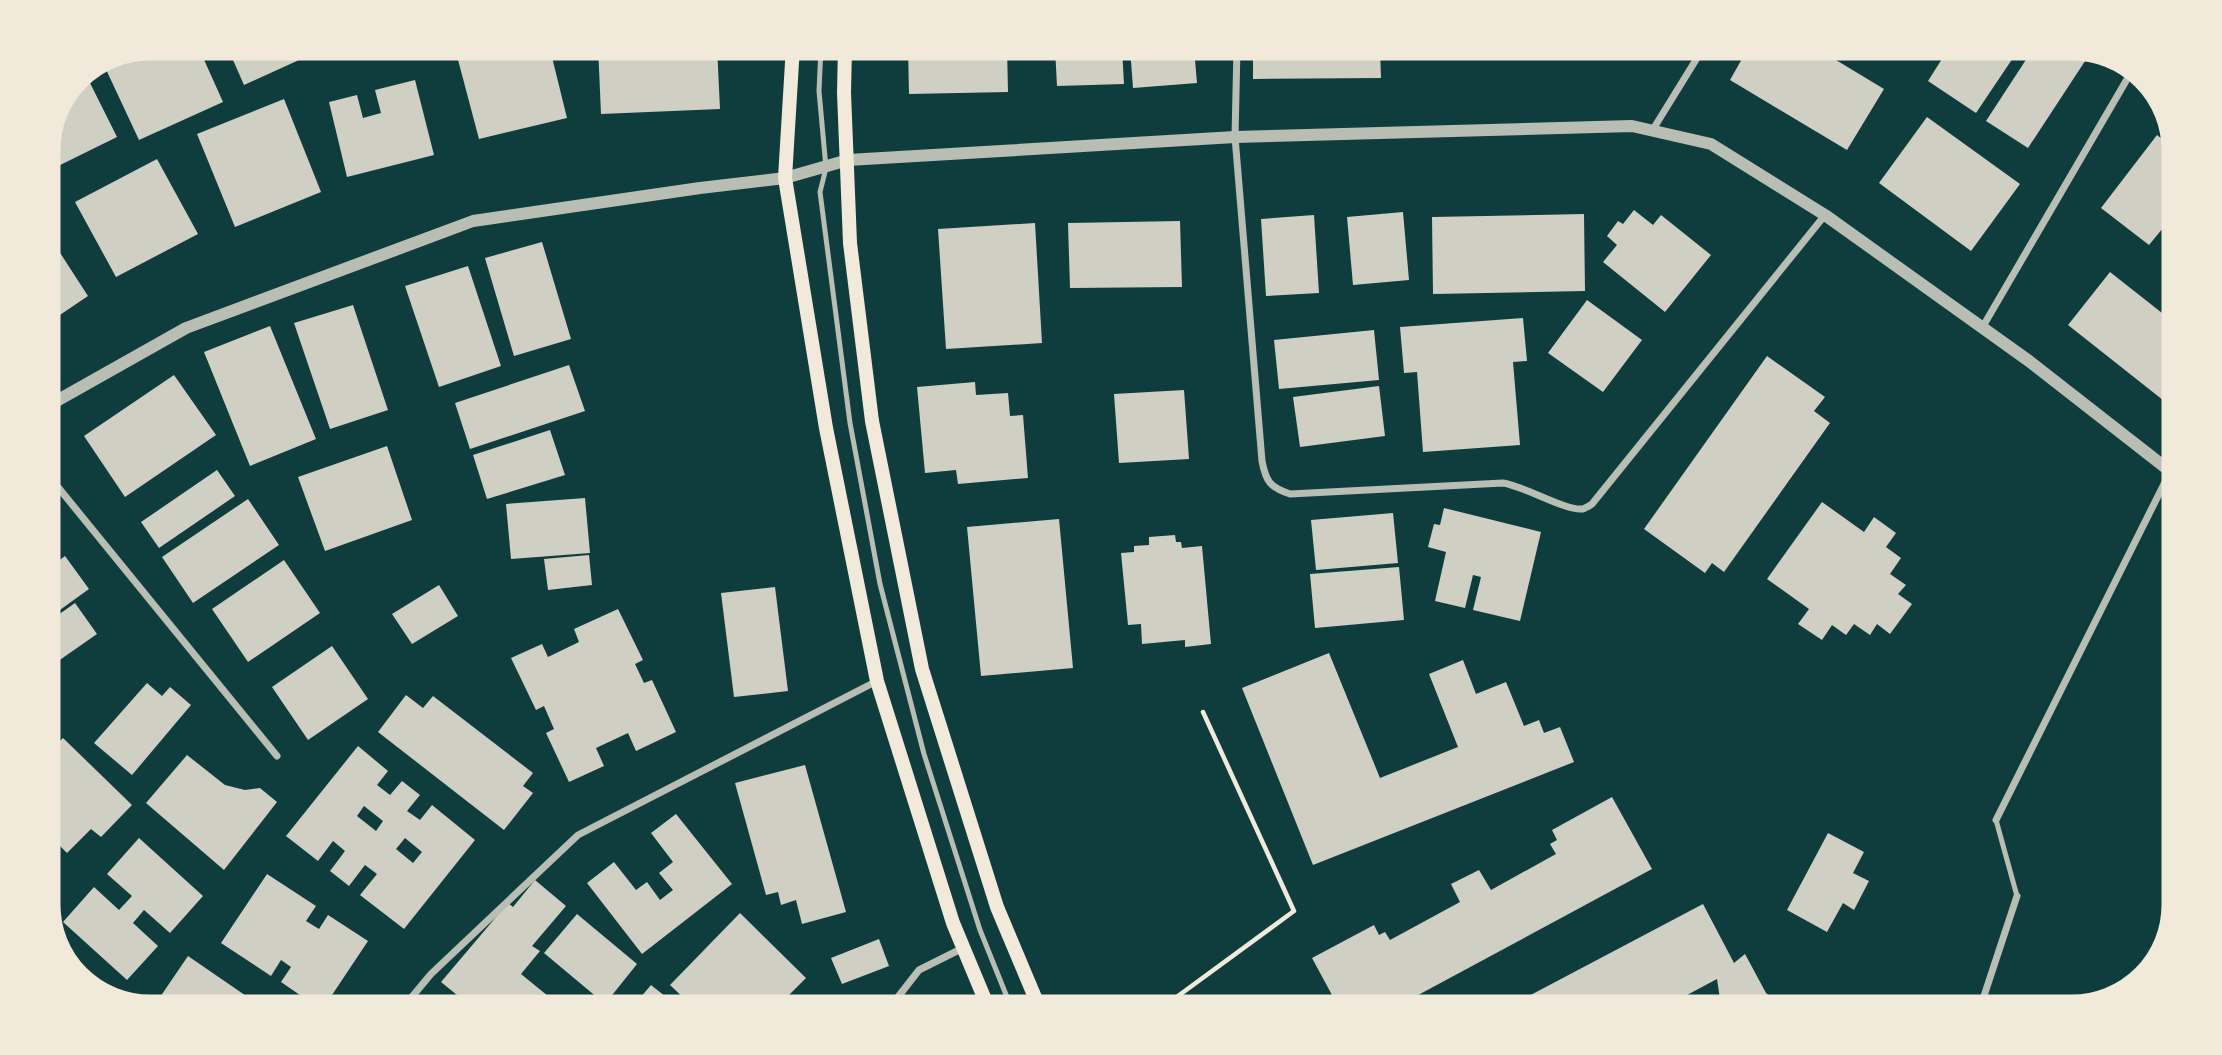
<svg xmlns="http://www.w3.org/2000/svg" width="2222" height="1055" font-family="Commissioner,sans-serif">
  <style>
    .building { fill: #cfcfc3; fill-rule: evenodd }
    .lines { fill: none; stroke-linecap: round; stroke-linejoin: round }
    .path { stroke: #f1e9da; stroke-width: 4.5 }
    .service { stroke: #b8beb3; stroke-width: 5 }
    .minor { stroke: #b8beb3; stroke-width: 7 }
    .tertiary { stroke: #b8beb3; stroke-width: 12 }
    .secondary { stroke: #f1e9da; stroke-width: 14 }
    .rim { fill: none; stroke: #f1e9da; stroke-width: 9 }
  </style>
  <rect width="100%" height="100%" fill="#0f3d3e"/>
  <path class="building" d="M 150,44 L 197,44 L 223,102 L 139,140 L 103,63 Z
    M 226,44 L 317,44 L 332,45 L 244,85 Z
    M 499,45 L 549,45 L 567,118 L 479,139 L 457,56 Z
    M 598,46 L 717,46 L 720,109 L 601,114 Z
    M 908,47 L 1007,47 L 1008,92 L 909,94 Z
    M 1055,48 L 1122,48 L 1124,84 L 1057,86 Z
    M 1130,48 L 1194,48 L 1197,83 L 1133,88 Z
    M 1246,48 L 1380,49 L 1381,78 L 1253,79 L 1253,54 L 1246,54 Z
    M 1747,50 L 1821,51 L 1884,89 L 1847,150 L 1730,80 Z
    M 1947,51 L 2017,52 L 1976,113 L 1928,81 Z
    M 2031,52 L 2084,52 L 2089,55 L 2028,148 L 1986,121 Z
    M 84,71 L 117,137 L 44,173 L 44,144 L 75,75 Z
    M 415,80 L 434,155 L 347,177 L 329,102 L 357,95 L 363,118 L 381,113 L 375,90 Z
    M 284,99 L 321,192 L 235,227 L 197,134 Z
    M 1927,117 L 2020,184 L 1971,251 L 1879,183 Z
    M 2157,135 L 2178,152 L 2177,265 L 2163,255 L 2176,237 L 2163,228 L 2149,245 L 2101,208 Z
    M 157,159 L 198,234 L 116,277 L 75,202 Z
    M 1634,210 L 1653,225 L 1661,215 L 1711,255 L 1665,312 L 1603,262 L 1617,245 L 1607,236 L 1618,221 L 1623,224 Z
    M 1403,212 L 1409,280 L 1353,285 L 1347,217 Z
    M 1584,214 L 1585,291 L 1433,294 L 1432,217 Z
    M 1314,215 L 1319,293 L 1266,296 L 1261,219 Z
    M 1180,221 L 1182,287 L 1070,288 L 1068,223 Z
    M 1035,223 L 1042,343 L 946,349 L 938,229 Z
    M 44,228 L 88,296 L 48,323 L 44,317 Z
    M 542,242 L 571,339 L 514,356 L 485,258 Z
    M 468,266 L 501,366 L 439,387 L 405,286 Z
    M 2110,272 L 2176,324 L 2175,406 L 2173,408 L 2068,325 Z
    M 1587,300 L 1642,340 L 1603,392 L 1548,353 Z
    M 353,305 L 388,410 L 330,429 L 294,323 Z
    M 1523,318 L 1527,361 L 1513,362 L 1520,445 L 1423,452 L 1417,372 L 1404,373 L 1400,327 Z
    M 270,326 L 316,439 L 250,466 L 204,352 Z
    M 1374,330 L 1379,380 L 1279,389 L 1274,340 Z
    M 1767,356 L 1825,397 L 1814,411 L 1830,423 L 1724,572 L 1712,563 L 1705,573 L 1644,529 Z
    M 569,365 L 585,411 L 470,449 L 455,403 Z
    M 174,375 L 216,435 L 125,497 L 84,436 Z
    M 975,382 L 976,395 L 1008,393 L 1010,416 L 1023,415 L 1028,478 L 958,484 L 956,470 L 925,473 L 917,387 Z
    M 1379,386 L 1385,436 L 1300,447 L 1293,397 Z
    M 1184,390 L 1189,459 L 1119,463 L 1114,394 Z
    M 550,430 L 565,475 L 487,499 L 473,455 Z
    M 387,446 L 412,520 L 325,551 L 298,477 Z
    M 217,470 L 235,496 L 159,548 L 141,522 Z
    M 585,498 L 590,553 L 511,559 L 506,504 Z
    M 248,499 L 279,545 L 193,603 L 162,557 Z
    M 1822,502 L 1864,532 L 1874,517 L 1896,533 L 1886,547 L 1901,558 L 1890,574 L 1906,585 L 1898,594 L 1912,604 L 1890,634 L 1877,624 L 1870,635 L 1854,624 L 1846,635 L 1832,625 L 1822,640 L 1798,624 L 1809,609 L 1767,579 Z
    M 1444,508 L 1541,532 L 1520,621 L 1473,610 L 1481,577 L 1473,575 L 1465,608 L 1435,601 L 1446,552 L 1428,547 L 1434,524 L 1440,525 Z
    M 1393,513 L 1398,563 L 1316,570 L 1311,520 Z
    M 1059,519 L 1073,668 L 981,676 L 967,527 Z
    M 1175,535 L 1176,542 L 1181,542 L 1182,548 L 1202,546 L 1211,644 L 1185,647 L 1185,640 L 1142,644 L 1141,624 L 1128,625 L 1121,553 L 1134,552 L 1134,546 L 1149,545 L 1149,537 Z
    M 589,555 L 592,585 L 548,590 L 544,559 Z
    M 65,556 L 89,589 L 46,620 L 44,617 L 44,572 Z
    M 284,560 L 320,613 L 248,662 L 212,609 Z
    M 1399,567 L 1404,620 L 1315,628 L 1310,574 Z
    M 439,585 L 458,616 L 412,644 L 392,614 Z
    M 775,587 L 788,691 L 734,697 L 721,593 Z
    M 75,603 L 97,634 L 44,671 L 44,625 Z
    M 618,609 L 643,660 L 635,664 L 644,683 L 652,680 L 676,732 L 636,751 L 628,733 L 596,748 L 604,766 L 569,782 L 546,733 L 554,729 L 544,706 L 536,710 L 511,658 L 542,644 L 548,657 L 579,642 L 574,629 Z
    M 332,646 L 368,699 L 308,740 L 272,687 Z
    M 1329,653 L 1380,778 L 1458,747 L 1429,674 L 1463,660 L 1476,694 L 1506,682 L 1524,726 L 1539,720 L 1544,733 L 1560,727 L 1574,762 L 1313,865 L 1242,688 Z
    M 147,683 L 162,696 L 170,687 L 191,705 L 132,775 L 94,743 Z
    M 406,695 L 423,708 L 433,696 L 533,773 L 523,786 L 533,793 L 504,830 L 378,732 Z
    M 63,738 L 132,805 L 101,837 L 91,829 L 67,853 L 44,830 L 44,757 Z
    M 358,746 L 388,771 L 377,785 L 390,795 L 402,781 L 420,795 L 407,811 L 420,820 L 432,805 L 475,840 L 404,929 L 360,895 L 377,874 L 365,865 L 349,886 L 330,871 L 345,851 L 333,841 L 318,861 L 286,836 ZM 364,806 L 383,821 L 376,831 L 357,816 ZM 405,838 L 422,852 L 413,863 L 396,849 Z
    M 187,755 L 225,785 L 245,790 L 260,788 L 277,802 L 224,870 L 146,803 Z
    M 805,765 L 846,912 L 802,924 L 796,900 L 781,905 L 778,892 L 766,895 L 735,783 Z
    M 1612,797 L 1652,869 L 1394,1008 L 1339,1008 L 1312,958 L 1374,925 L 1379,935 L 1385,932 L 1390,940 L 1460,902 L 1451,884 L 1479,870 L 1491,890 L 1556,854 L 1550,844 L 1557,840 L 1552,830 Z
    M 676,814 L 732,884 L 642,954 L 587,883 L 614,862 L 636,890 L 647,882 L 660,900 L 673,890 L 659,873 L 673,862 L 651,833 Z
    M 1828,833 L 1864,852 L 1853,873 L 1869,881 L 1854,910 L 1843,903 L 1827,932 L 1787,910 Z
    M 139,838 L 203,896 L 170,933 L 144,910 L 133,923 L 158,946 L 127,980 L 63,922 L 94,887 L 119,910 L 132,896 L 107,874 Z
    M 44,856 L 59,871 L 44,886 Z
    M 267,874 L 316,906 L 306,921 L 319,929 L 328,915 L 368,941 L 326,1004 L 313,1004 L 281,982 L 291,967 L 281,960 L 271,976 L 221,943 Z
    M 535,880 L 566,906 L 532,946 L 540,951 L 521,974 L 559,1005 L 468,1004 L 441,982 L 508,903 L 513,907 Z
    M 1703,904 L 1734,963 L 1745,954 L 1766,993 L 1787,1010 L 1728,1010 L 1720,999 L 1717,979 L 1659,1010 L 1504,1009 Z
    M 740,913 L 806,978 L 778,1006 L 691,1005 L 670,985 Z
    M 577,914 L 637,964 L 605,1004 L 544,953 Z
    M 2170,924 L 2170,946 L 2131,994 L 2115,998 Z
    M 879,939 L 889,966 L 842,984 L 831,958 Z
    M 188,956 L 252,1000 L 250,1004 L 156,1003 Z
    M 651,985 L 676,1005 L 634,1005 Z"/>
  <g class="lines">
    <path class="path" d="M 1163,1007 L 1294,911 L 1203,712"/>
    <path class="service" d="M 821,47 L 819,91 L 826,168 L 820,192 L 850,423 L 880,584 L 924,754 L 980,930 L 1011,1007
      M 1996,820 L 2017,896"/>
    <path class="minor" d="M 1237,48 L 1235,137 L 1262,461 C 1266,482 1270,487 1290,494 L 1503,483 C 1524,486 1566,511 1582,509 C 1584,509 1591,505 1592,504 L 1825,215
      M 1652,131 L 1702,50
      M 1982,328 L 2133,69
      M 44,470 L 277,756
      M 1996,820 L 2170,472
      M 406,1004 L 431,974 L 578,835 L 877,681
      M 891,1006 L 919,970 L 963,948
      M 1979,1011 L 2017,896"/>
    <path class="tertiary" d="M 44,408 L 186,328 L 473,221 L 700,188 L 785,178 L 848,160 L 1235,137 L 1632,126 L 1711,144 L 1825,215 L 2029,361 L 2175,475"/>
    <path class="secondary" d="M 793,46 L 785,178 L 826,428 L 877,681 L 953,923 L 988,1007
      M 845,47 L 844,93 L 850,243 L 872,421 L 922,669 L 997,907 L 1039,1007"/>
  </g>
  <path d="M0 0H2222V1055H0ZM150 56H2072A94 94 0 0 1 2166 150V905A94 94 0 0 1 2072 999H150A94 94 0 0 1 56 905V150A94 94 0 0 1 150 56Z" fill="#f1e9da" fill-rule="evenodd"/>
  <path class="rim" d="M150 56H2072A94 94 0 0 1 2166 150V905A94 94 0 0 1 2072 999H150A94 94 0 0 1 56 905V150A94 94 0 0 1 150 56Z"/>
</svg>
